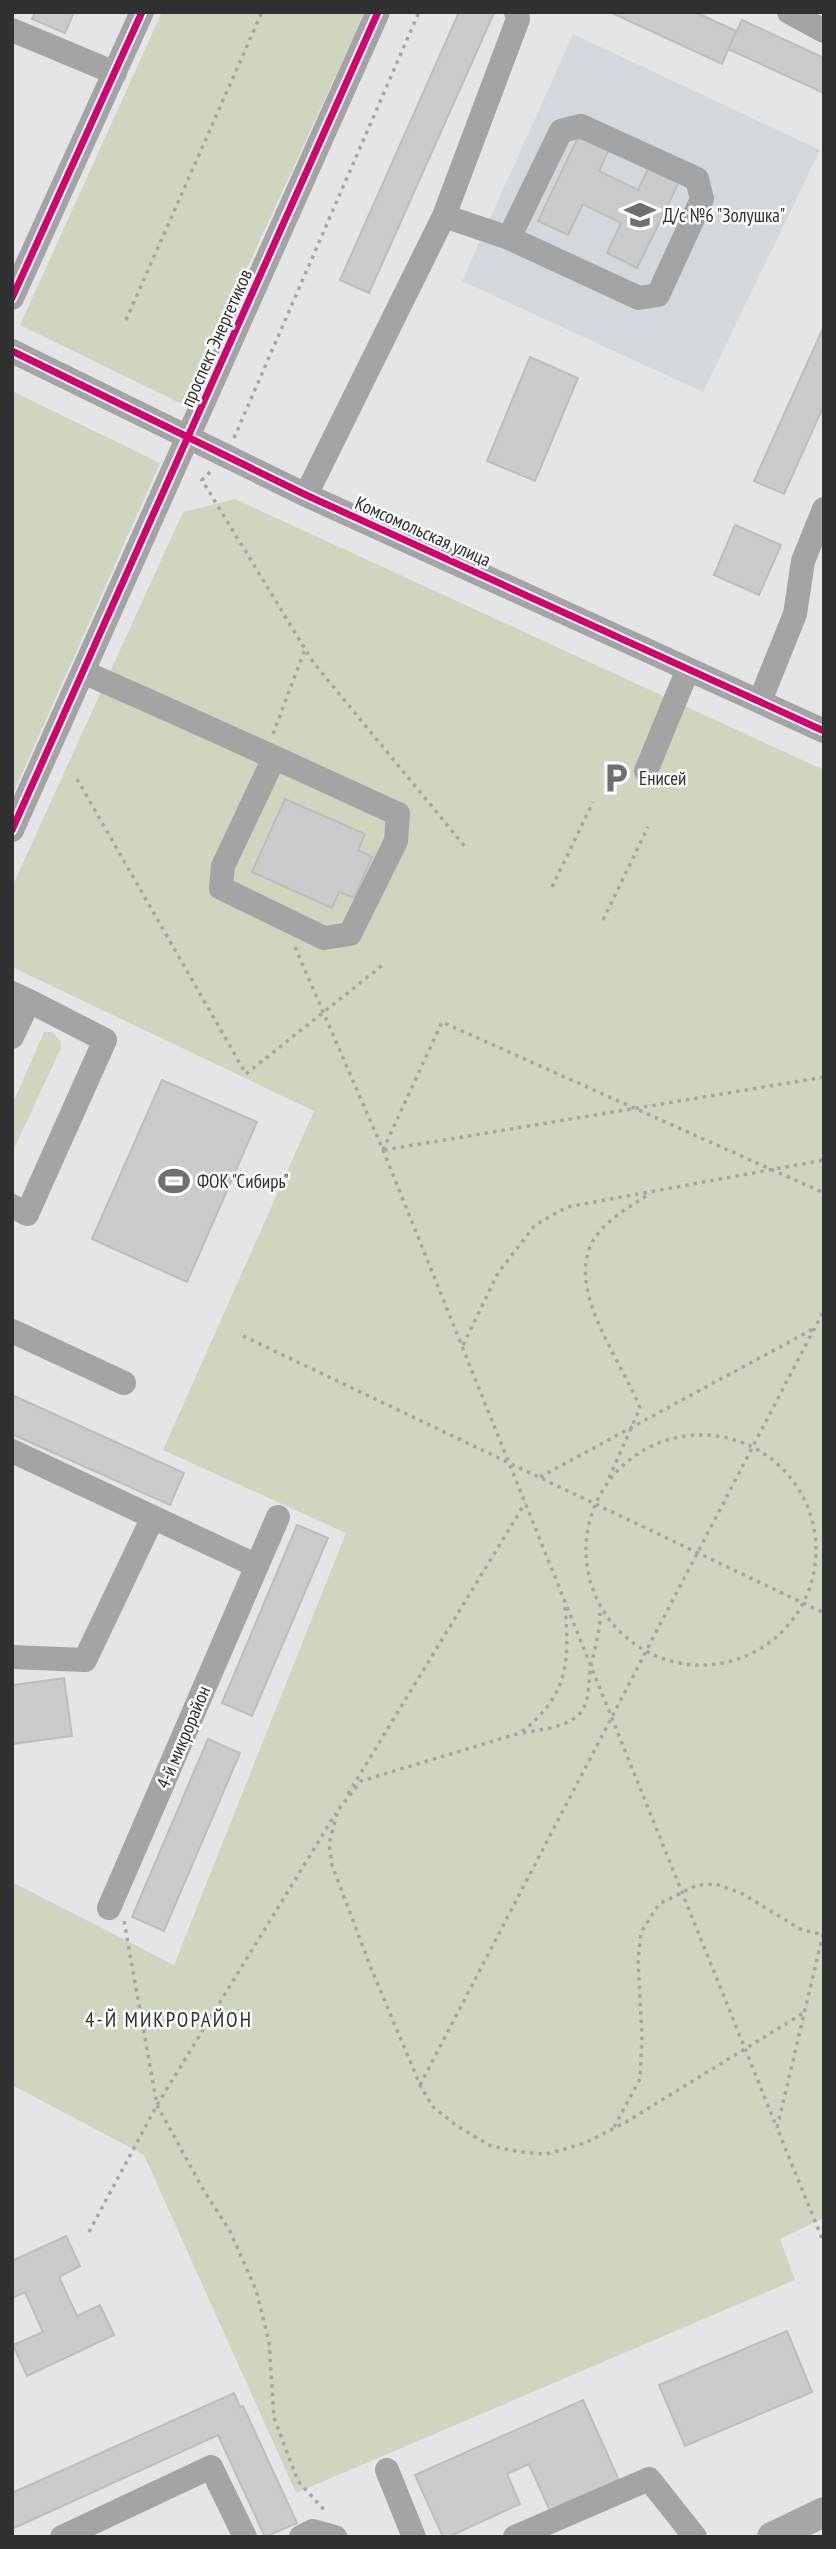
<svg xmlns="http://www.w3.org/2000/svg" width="836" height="2549" font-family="'PT Sans Narrow',sans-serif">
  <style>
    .built { fill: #d3d8dd }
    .green { fill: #cfd6bf }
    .building { fill: #cacbcc; stroke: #bdbdbe; stroke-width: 2 }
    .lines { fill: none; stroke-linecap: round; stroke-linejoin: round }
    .path { stroke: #a7a6a7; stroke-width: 3.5; stroke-dasharray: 3.5 5; stroke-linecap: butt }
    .minor { stroke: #a4a4a5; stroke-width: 24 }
    .major { stroke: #a7a7a7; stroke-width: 30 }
    .cycleway-casing { stroke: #fff; stroke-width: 11 }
    .cycleway { stroke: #d6006c; stroke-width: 7 }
    .labels { text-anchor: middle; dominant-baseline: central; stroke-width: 5; stroke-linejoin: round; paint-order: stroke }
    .poi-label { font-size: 19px; fill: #303031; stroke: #fff; text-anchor: start }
    .street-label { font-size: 19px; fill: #303031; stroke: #fff }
    .neighbourhood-label { font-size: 21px; letter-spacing: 2px; fill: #303031; stroke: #fff }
  </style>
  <rect width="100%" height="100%" fill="#e4e5e7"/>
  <path class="built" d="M 573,34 L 820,150 L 703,392 L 462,281 Z"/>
  <path class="green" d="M 162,12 L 365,12 L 184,405 L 20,325 Z
    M 12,391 L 160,463 L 12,796 Z
    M 235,499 L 824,770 L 824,2218 L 780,2239 L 795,2280 L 296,2493 L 144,2155 L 12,2085 L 12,1882 L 174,1965 L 346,1533 L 163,1450 L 314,1111 L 12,967 L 12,887 L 183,512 Z
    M 44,1032 L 53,1032 L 60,1041 L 61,1048 L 12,1153 L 12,1105 Z"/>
  <path class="building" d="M 35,12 L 74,12 L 65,33 L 32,19 Z
    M 459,12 L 494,13 L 369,293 L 340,280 Z
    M 610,12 L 695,12 L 736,31 L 722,64 Z
    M 742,20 L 824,58 L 824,93 L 728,49 Z
    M 579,135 L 609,149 L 599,171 L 638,190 L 649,167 L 679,182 L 637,268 L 607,253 L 621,223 L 583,204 L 568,235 L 538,221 Z
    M 824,326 L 824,405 L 784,494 L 754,481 Z
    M 530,357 L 578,378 L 535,481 L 487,461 Z
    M 735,525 L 781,545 L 759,595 L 714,575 Z
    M 285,799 L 365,834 L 358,850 L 372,857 L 354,898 L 339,892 L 332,908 L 252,872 Z
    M 162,1080 L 257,1122 L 187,1282 L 92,1239 Z
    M 12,1395 L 184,1473 L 170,1505 L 12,1434 Z
    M 297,1525 L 328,1538 L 252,1716 L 222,1703 Z
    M 64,1678 L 72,1736 L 12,1744 L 12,1685 Z
    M 208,1739 L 240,1753 L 164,1931 L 132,1917 Z
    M 66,2236 L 80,2266 L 59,2277 L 77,2316 L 100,2305 L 114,2335 L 27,2376 L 13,2345 L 43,2332 L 25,2292 L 12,2298 L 12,2261 Z
    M 787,2331 L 812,2392 L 685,2446 L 659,2385 Z
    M 234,2393 L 240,2407 L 243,2406 L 297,2523 L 265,2537 L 218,2435 L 12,2529 L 12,2493 Z
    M 583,2400 L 619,2480 L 550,2511 L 529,2464 L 507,2474 L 520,2504 L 448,2537 L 443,2537 L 415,2475 Z"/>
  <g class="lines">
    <path class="path" d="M 126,320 L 262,12
      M 234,438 L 419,12
      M 210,472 L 202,480 L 313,662 L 467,849
      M 273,734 L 305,649
      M 77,779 L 246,1074 L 384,964
      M 552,887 L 593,802
      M 603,920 L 648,827
      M 295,947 L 383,1150 L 777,2128
      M 383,1150 L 442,1022 L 824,1193
      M 384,1150 L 824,1077
      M 243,1336 L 824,1613
      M 463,1345 L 498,1273 L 535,1225 L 567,1207 L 824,1160
      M586 1550a115 115 0 1 1 230 0a115 115 0 1 1-230 0Z
      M 540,1477 L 813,1329
      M 609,1478 L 640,1408 C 621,1358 556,1279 601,1230 C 614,1215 633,1205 649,1194
      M 565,1607 C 570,1663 568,1696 520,1733 L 361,1781 L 338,1810 L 329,1844 L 332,1865 L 371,1968 L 420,2085 L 433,2107 L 457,2126 L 491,2146 L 520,2152 L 546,2154 L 565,2149 L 587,2142 L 626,2122 L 805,2012
      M 824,1661 L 824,1666
      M 523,1733 C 542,1729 577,1727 585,1705 C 590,1693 588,1679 591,1667 C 595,1644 601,1633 600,1608
      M 348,1794 L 525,1503
      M 124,1921 L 157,2105 L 204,2191 L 230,2231 L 256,2290 L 269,2342 L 274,2418 L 298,2481 L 326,2512
      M 823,1934 L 777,2128 L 824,2243
      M 420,2085 L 824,1310
      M 614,2127 L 640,2079 L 642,2037 L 638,1960 L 641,1932 L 659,1904 L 697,1885 L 716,1884 L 743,1894 L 800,1929 L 824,1935
      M 89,2232 L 157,2105 L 336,1813"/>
    <path class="minor" d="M 789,12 L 824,31
      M 12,30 L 115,73
      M 444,216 L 509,238 L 561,131 L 581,126 L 697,179 L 702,199 L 658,295 L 639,298 L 509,238
      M 12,298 L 142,12
      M 12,351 L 306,495 L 824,731
      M 306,495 L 444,216 L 518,19 L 516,12
      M 83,672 C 189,718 293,766 398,814 L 396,841 L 350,934 L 324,938 L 221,888 L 223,866 L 274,758
      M 760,701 L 795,614 L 803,561 L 824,509
      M 646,771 L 688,669
      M 12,830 L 378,12
      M 12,993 L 29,1001 L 12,1037
      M 12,1206 L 27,1214 L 105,1040 L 29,1001
      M 12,1331 L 124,1383
      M 12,1451 L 257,1566
      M 12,1657 L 85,1660 L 153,1517
      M 109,1908 L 278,1517
      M 387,2470 L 414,2537
      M 62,2537 L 211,2467 L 245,2537
      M 301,2537 L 313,2531 L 335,2537
      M 515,2537 L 649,2479 L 695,2537"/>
    <path class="major" d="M 772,2537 L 824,2512"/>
    <defs>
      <path id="cycleway" d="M 12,298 L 142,12
        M 12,351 L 306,495 L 824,731
        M 12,830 L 378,12"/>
    </defs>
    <use href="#cycleway" class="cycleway-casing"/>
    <use href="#cycleway" class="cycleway"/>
  </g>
  <defs>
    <symbol id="school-bare" viewBox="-9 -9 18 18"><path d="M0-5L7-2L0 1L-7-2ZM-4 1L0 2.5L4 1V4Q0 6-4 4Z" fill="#6f6f71" stroke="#fff" stroke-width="2.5" paint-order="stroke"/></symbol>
    <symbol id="parking-bare" viewBox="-9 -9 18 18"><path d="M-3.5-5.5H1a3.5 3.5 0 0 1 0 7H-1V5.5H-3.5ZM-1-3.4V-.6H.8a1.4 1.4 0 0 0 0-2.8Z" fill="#6f6f71" stroke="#fff" stroke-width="2.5" paint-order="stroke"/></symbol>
    <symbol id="stadium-bare" viewBox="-9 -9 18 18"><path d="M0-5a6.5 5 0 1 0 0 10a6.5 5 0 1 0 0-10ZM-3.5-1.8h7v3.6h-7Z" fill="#6f6f71" stroke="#fff" stroke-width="2.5" paint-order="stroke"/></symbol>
  </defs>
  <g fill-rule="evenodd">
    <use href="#school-bare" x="618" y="193" width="44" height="44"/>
    <use href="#parking-bare" x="594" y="756" width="44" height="44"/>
    <use href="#stadium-bare" x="152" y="1159" width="44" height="44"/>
  </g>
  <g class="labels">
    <g class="poi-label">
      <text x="663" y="215">Д/с №6 "Золушка"</text>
      <text x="639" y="778">Енисей</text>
      <text x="197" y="1181">ФОК "Сибирь"</text>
    </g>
    <g class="street-label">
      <text transform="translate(216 338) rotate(-66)">проспект Энергетиков</text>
      <text transform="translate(423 531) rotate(24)">Комсомольская улица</text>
      <text transform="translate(183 1737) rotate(-67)">4-й микрорайон</text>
    </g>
    <g class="neighbourhood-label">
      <text x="169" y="2019">4-Й МИКРОРАЙОН</text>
    </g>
  </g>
  <rect width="836" height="2549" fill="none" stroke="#303031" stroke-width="28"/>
</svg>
